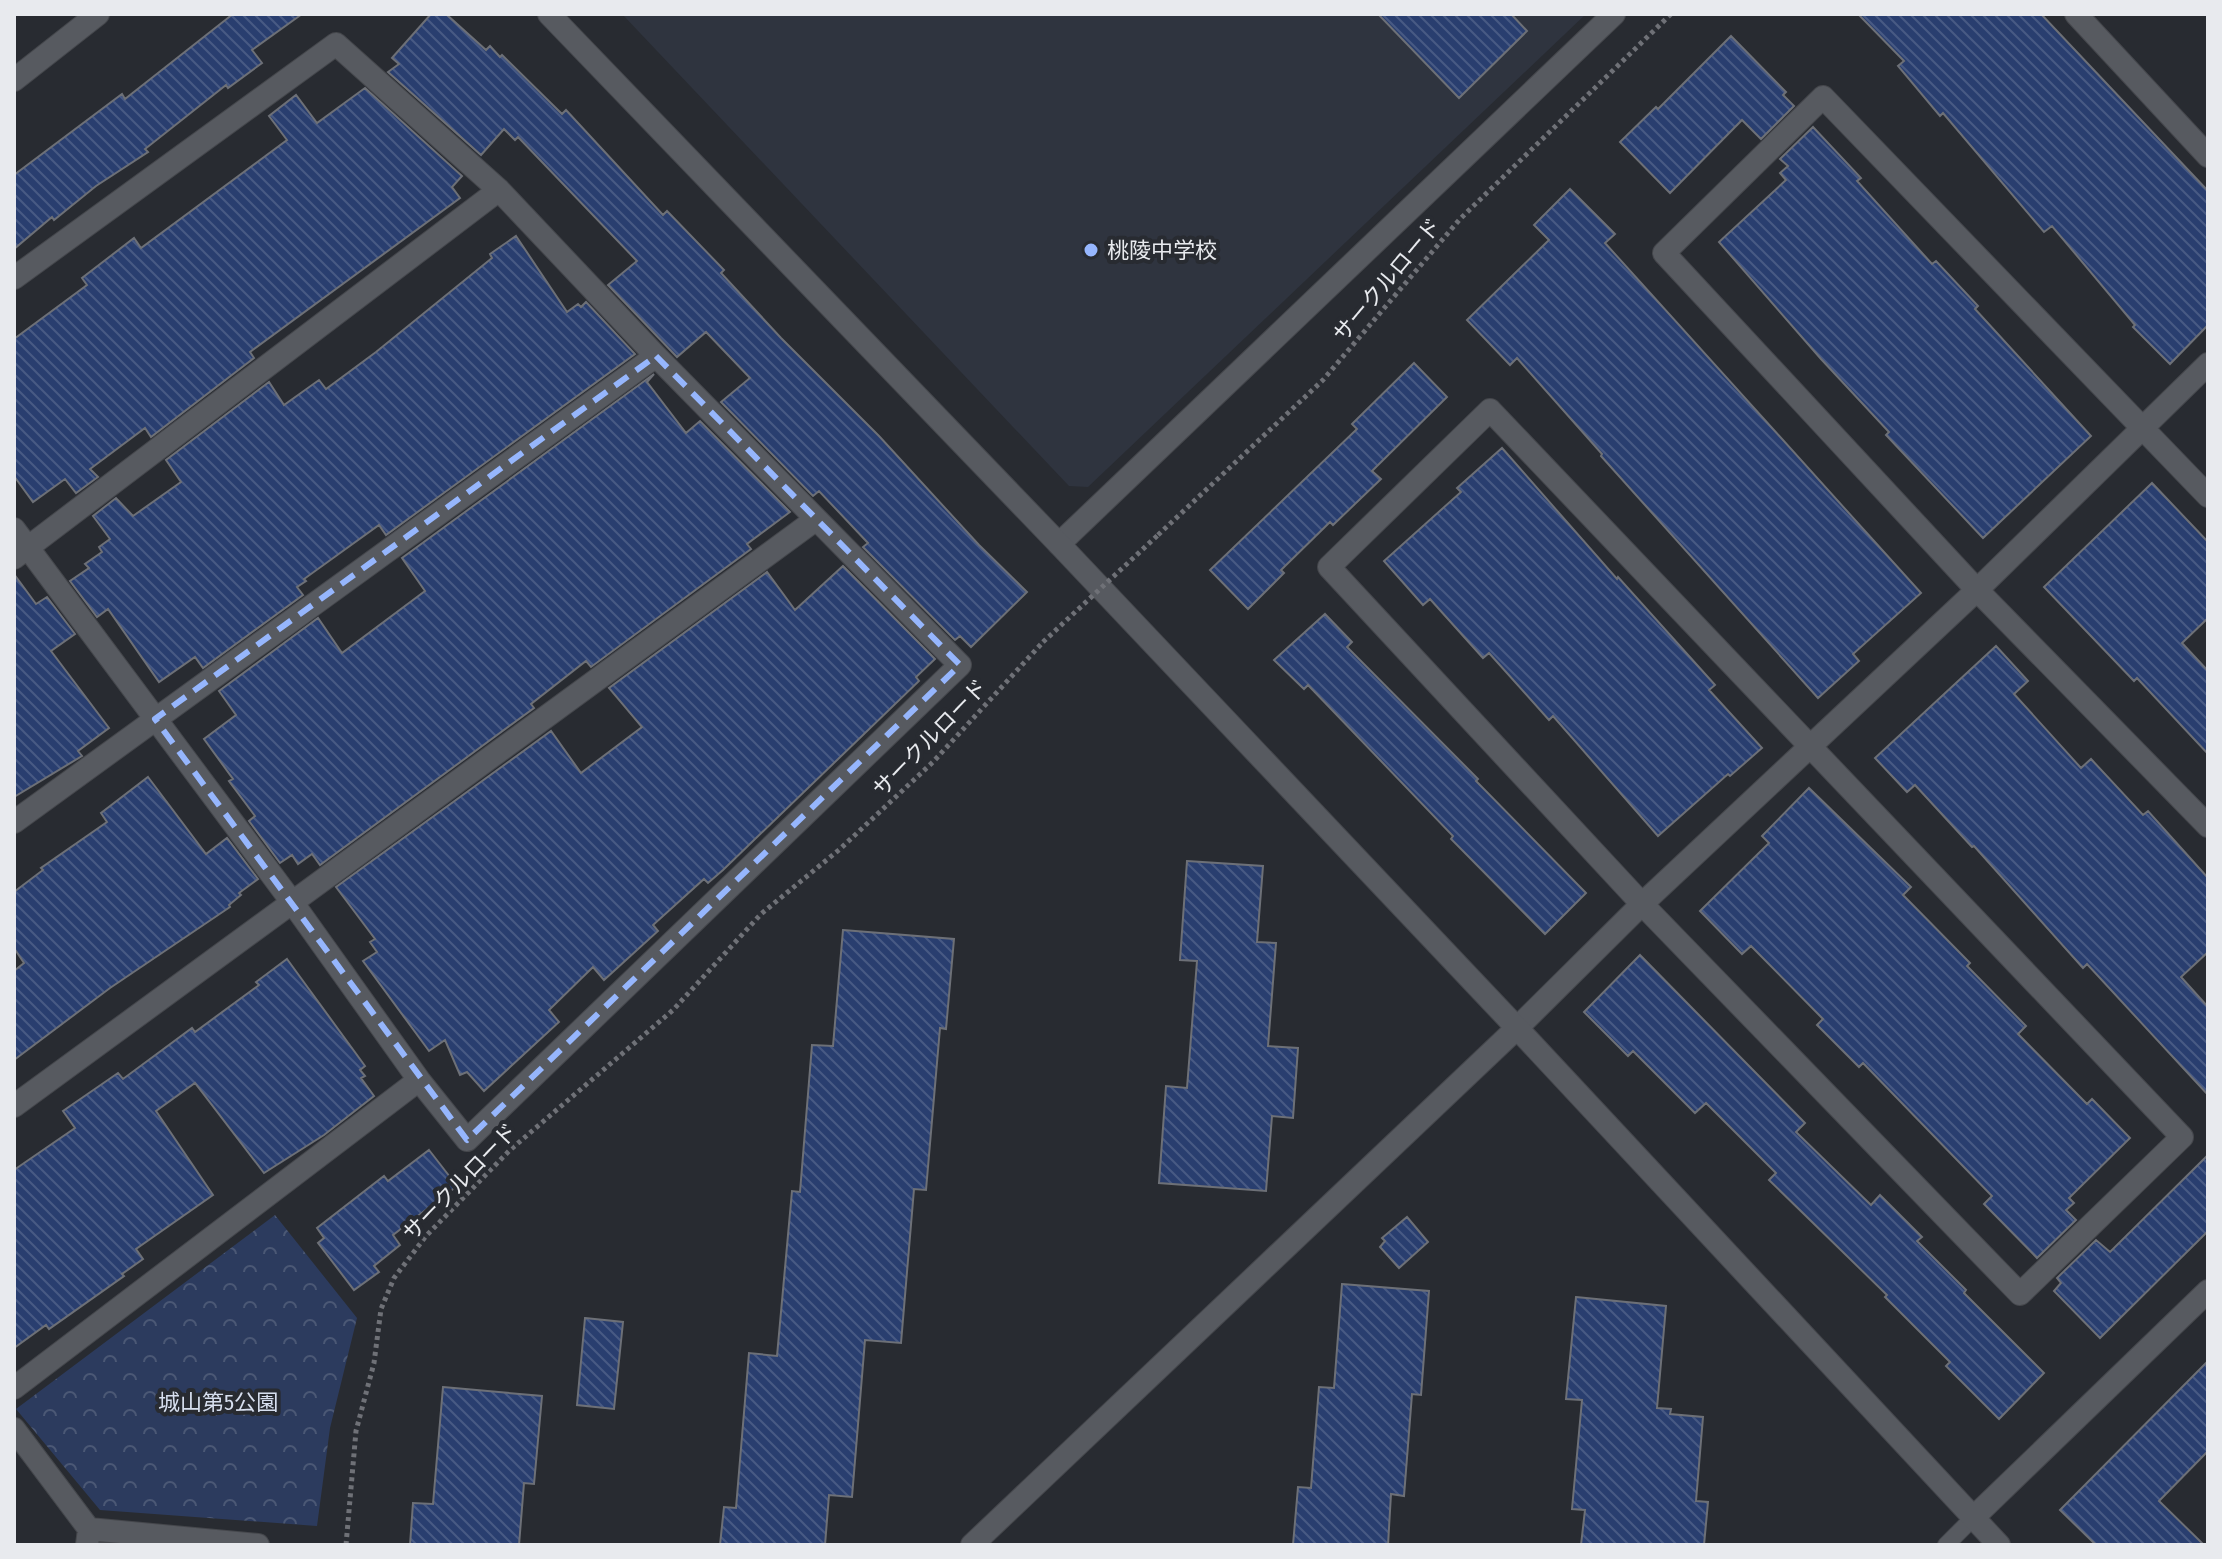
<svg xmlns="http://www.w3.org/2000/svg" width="2222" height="1559" font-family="'Fira Sans Condensed','Noto Sans JP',sans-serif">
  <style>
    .built { fill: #2f343f }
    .park { fill: url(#park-crowns) }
    .building { fill: url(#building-back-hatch); stroke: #6d7077; stroke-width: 2 }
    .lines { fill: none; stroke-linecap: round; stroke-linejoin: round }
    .service-casing { stroke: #45474c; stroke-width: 18 }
    .minor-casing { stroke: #45474c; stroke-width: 24 }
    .tertiary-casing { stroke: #45474c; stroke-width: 24 }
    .path { stroke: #6f7177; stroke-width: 5; stroke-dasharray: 4 4; stroke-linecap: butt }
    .service { stroke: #575a60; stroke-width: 16 }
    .minor { stroke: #575a60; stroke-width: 22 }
    .tertiary { stroke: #575a60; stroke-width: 22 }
    .path-bridge { stroke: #6f7177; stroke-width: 5; stroke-dasharray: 4 4; stroke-linecap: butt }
    .marked { fill: none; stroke: #96b6fd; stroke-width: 6; stroke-dasharray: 16 10; stroke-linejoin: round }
    .poi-dot { fill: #96b6fd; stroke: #282b31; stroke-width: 3 }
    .labels { text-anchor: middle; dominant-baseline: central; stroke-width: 8; stroke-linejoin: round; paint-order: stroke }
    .poi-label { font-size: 22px; fill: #e8eaee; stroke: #282b31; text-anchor: start }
    .street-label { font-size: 22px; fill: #e8eaee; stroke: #282b31 }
    .park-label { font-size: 22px; fill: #d7dfef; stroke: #282b31 }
  </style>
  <defs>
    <pattern id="park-crowns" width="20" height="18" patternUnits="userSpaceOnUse" patternTransform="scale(2)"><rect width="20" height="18" fill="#2c3b5e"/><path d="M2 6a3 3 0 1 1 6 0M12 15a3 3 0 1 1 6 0" fill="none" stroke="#4b5875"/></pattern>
    <pattern id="building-back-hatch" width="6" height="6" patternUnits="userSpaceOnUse" patternTransform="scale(2)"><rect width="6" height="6" fill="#293e6f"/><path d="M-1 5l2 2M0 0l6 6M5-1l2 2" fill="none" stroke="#485a84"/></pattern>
  </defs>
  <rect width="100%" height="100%" fill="#282b31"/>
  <path class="built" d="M 622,14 L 1586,14 L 1088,487 L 1069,486 Z"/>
  <path class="park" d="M 275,1215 L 357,1318 L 330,1428 L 317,1526 L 100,1510 L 16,1409 Z"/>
  <path class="building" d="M 233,14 L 302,14 L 252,50 L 262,63 L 228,88 L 226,85 L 145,149 L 148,152 L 96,186 L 54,220 L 52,217 L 14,249 L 14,175 L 122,94 L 125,99 Z
    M 431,14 L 446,14 L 486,50 L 490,46 L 500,57 L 502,55 L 562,114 L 566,110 L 663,215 L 667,211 L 724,270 L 721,273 L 781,338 L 879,436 L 979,545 L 1027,592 L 971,647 L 960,636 L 955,640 L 863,547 L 868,543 L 819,491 L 813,496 L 721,402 L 750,378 L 706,332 L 677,357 L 608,285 L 637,261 L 518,137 L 515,140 L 504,129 L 481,155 L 388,72 L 399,64 L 392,58 Z
    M 1378,14 L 1511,14 L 1527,31 L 1459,98 Z
    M 1858,14 L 2041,14 L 2208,191 L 2208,325 L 2170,364 L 2133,327 L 2135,325 L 2052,226 L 2044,232 L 1943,113 L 1940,116 L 1898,66 L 1904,61 Z
    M 1731,36 L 1786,92 L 1783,95 L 1794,106 L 1761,139 L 1742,120 L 1670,193 L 1620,142 L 1656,107 L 1658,109 Z
    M 365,88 L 462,176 L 452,187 L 460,198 L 250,352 L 254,358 L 151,437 L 145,428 L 90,469 L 98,477 L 76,493 L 65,479 L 33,502 L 14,476 L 14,339 L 87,285 L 82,278 L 134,238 L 141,248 L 287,140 L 269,116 L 296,95 L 317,123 Z
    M 1813,127 L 1861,178 L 1857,181 L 1932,264 L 1936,261 L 1978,306 L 1975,309 L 2091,436 L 1983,538 L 1886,435 L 1889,432 L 1821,359 L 1719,242 L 1786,180 L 1780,173 L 1788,166 L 1780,159 Z
    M 1570,189 L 1615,234 L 1605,243 L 1921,593 L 1853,654 L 1859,661 L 1818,698 L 1601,456 L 1602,454 L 1517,358 L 1510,365 L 1467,320 L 1549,240 L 1534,225 Z
    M 516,236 L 567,312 L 578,304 L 581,307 L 586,302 L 635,354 L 386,535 L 379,525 L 304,579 L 306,581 L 297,587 L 303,595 L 203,668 L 195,657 L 159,682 L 108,609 L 97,617 L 70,581 L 89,568 L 85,564 L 102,552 L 99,547 L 110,539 L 93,516 L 116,498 L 133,516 L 181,482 L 166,460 L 269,382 L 284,405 L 319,380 L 326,389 L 376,352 L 492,258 L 490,254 Z
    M 1414,363 L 1447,397 L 1372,471 L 1381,479 L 1333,525 L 1330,522 L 1281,570 L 1284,573 L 1248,609 L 1210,570 L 1357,429 L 1352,424 Z
    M 654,374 L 647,382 L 686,433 L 700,421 L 790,512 L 747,544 L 751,549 L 591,667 L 586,661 L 531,704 L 534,708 L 320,865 L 312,854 L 298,864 L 292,855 L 280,863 L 249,821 L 255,816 L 229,781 L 233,779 L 204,739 L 236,715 L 219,691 L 318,618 L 342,653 L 425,591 L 402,558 Z
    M 1502,448 L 1617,579 L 1618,577 L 1715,685 L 1709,690 L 1762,748 L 1730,776 L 1728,774 L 1658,836 L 1553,716 L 1549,720 L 1489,653 L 1483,658 L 1430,599 L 1423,605 L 1384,561 L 1461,492 L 1457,488 Z
    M 2152,483 L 2208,542 L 2208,618 L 2182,643 L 2208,671 L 2208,754 L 2137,678 L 2134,681 L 2044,587 Z
    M 843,566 L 935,659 L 916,677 L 919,681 L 723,870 L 708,883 L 704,879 L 653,925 L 658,931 L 604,980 L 593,967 L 549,1010 L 559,1022 L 484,1091 L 467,1072 L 460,1075 L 445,1040 L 429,1051 L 363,961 L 377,952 L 370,942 L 375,939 L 336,887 L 551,731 L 581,773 L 642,727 L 609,688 L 767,572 L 795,610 Z
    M 14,574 L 36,604 L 47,597 L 75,634 L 51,651 L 109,728 L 78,751 L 82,756 L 14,797 Z
    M 1325,614 L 1352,642 L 1347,647 L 1478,779 L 1476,781 L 1586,893 L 1545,934 L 1451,839 L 1453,836 L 1308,685 L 1304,689 L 1274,660 Z
    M 1996,646 L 2028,681 L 2014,694 L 2081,768 L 2091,759 L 2143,815 L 2148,811 L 2208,878 L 2208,952 L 2181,977 L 2208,1007 L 2208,1095 L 2087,964 L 2083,968 L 1974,846 L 1972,847 L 1915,785 L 1907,792 L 1875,758 Z
    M 148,777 L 206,854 L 227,838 L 258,879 L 239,893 L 241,895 L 229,905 L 230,907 L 110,988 L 14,1060 L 14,971 L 24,963 L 14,948 L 14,892 L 43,870 L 41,868 L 107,822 L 101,813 Z
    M 1809,788 L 1911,887 L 1903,895 L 1970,963 L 1967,966 L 2026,1026 L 2018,1034 L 2087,1104 L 2092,1099 L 2130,1138 L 2069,1198 L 2074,1203 L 2066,1210 L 2076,1220 L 2037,1258 L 1984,1204 L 1992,1196 L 1863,1063 L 1859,1067 L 1817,1025 L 1823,1019 L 1751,946 L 1742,954 L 1700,911 L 1769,843 L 1762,836 Z
    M 1187,861 L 1263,866 L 1257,942 L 1276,943 L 1268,1046 L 1298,1048 L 1293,1118 L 1272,1116 L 1266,1191 L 1159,1183 L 1166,1086 L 1187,1088 L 1197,961 L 1180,960 Z
    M 843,930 L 954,939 L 946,1029 L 940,1028 L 926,1190 L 914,1189 L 901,1343 L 865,1340 L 852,1497 L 829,1495 L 825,1545 L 720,1545 L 724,1507 L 736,1508 L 749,1353 L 777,1356 L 792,1191 L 800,1192 L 812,1045 L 833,1046 Z
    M 1640,955 L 1805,1123 L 1796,1132 L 1871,1205 L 1880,1195 L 1922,1237 L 1917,1241 L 1966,1290 L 1964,1293 L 2044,1373 L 1999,1419 L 1946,1366 L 1950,1362 L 1885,1297 L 1887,1295 L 1769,1180 L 1776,1173 L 1706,1103 L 1695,1113 L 1633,1051 L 1628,1056 L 1584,1012 Z
    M 287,959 L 365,1066 L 360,1070 L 365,1076 L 361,1078 L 374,1096 L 324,1135 L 264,1173 L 195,1083 L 156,1111 L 213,1195 L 136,1249 L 143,1259 L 122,1274 L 124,1276 L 49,1329 L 46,1325 L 14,1348 L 14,1170 L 75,1128 L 63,1111 L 118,1073 L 123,1079 L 192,1028 L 195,1032 L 259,985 L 256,982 Z
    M 429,1150 L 457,1186 L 393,1235 L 400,1245 L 374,1266 L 379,1272 L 354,1290 L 318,1243 L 324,1238 L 317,1228 L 384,1176 L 388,1181 Z
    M 2208,1155 L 2208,1231 L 2100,1338 L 2054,1291 L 2061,1283 L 2057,1278 L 2096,1240 L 2110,1252 Z
    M 1407,1217 L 1428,1242 L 1399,1268 L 1380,1247 L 1385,1241 L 1382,1238 Z
    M 1342,1284 L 1429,1291 L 1421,1395 L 1412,1394 L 1404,1496 L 1391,1494 L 1388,1545 L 1293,1545 L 1298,1487 L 1311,1488 L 1319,1387 L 1334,1388 Z
    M 1576,1297 L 1666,1306 L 1657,1408 L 1671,1409 L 1670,1414 L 1703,1417 L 1696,1501 L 1708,1502 L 1704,1545 L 1581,1545 L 1585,1510 L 1572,1509 L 1582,1400 L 1566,1399 Z
    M 585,1318 L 623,1322 L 614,1409 L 577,1405 Z
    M 2208,1361 L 2208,1451 L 2159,1501 L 2204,1545 L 2096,1545 L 2060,1510 Z
    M 443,1387 L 542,1396 L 534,1484 L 524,1483 L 519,1545 L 410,1545 L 413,1503 L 433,1504 Z"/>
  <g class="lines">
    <defs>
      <path id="service" d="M 1946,1545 L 1973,1518"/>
      <path id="minor" d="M 2076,14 L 2208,156
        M 14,278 L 336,44 L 499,190 L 656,356 L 960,665 L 467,1140 L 419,1080 L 292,902 L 14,529
        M 1490,410 L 2182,1137 L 2020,1294 L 1642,904 L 1329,567 Z
        M 2208,496 L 1823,97 L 1664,253 L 1977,590 L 2208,826
        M 1059,544 L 1614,14
        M 14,558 L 499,190
        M 14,822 L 656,356
        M 1517,1028 L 1642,904 L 1977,590 L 2208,364
        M 14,1106 L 815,520
        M 14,1388 L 419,1080
        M 14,1429 L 89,1529 L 87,1545
        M 89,1529 L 258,1545"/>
      <path id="tertiary" d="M 549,14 L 1059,544 L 1517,1028 L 1999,1545
        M 14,80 L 98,14
        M 1973,1518 L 2208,1291
        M 972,1545 L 1517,1028"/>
    </defs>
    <use href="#service" class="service-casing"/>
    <use href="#minor" class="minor-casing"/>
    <use href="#tertiary" class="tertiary-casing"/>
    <path class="path" d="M 1158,535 L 1323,380 L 1460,219 L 1671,14
      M 346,1545 L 356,1431 L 374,1363 L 381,1309 L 394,1278 L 426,1236 L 510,1150 L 673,1010 L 761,914 L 840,849 L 933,762 L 1043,642"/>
    <use href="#service" class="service"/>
    <use href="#minor" class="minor"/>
    <use href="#tertiary" class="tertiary"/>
    <path class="path-bridge" d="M 1043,642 L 1158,535"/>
  </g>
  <path class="marked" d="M 656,356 L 960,665 L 467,1140 L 155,719 Z"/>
  <circle class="poi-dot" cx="1091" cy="250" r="8"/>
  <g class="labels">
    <g class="poi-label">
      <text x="1107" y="250">桃陵中学校</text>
    </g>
    <g class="street-label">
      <text transform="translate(1387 280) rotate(-50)">サークルロード</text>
      <text transform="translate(930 738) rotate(-46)">サークルロード</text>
      <text transform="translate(460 1182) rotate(-46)">サークルロード</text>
    </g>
    <g class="park-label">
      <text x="218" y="1402">城山第5公園</text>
    </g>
  </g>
  <rect width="2222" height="1559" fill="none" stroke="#e8eaee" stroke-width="32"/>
</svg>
